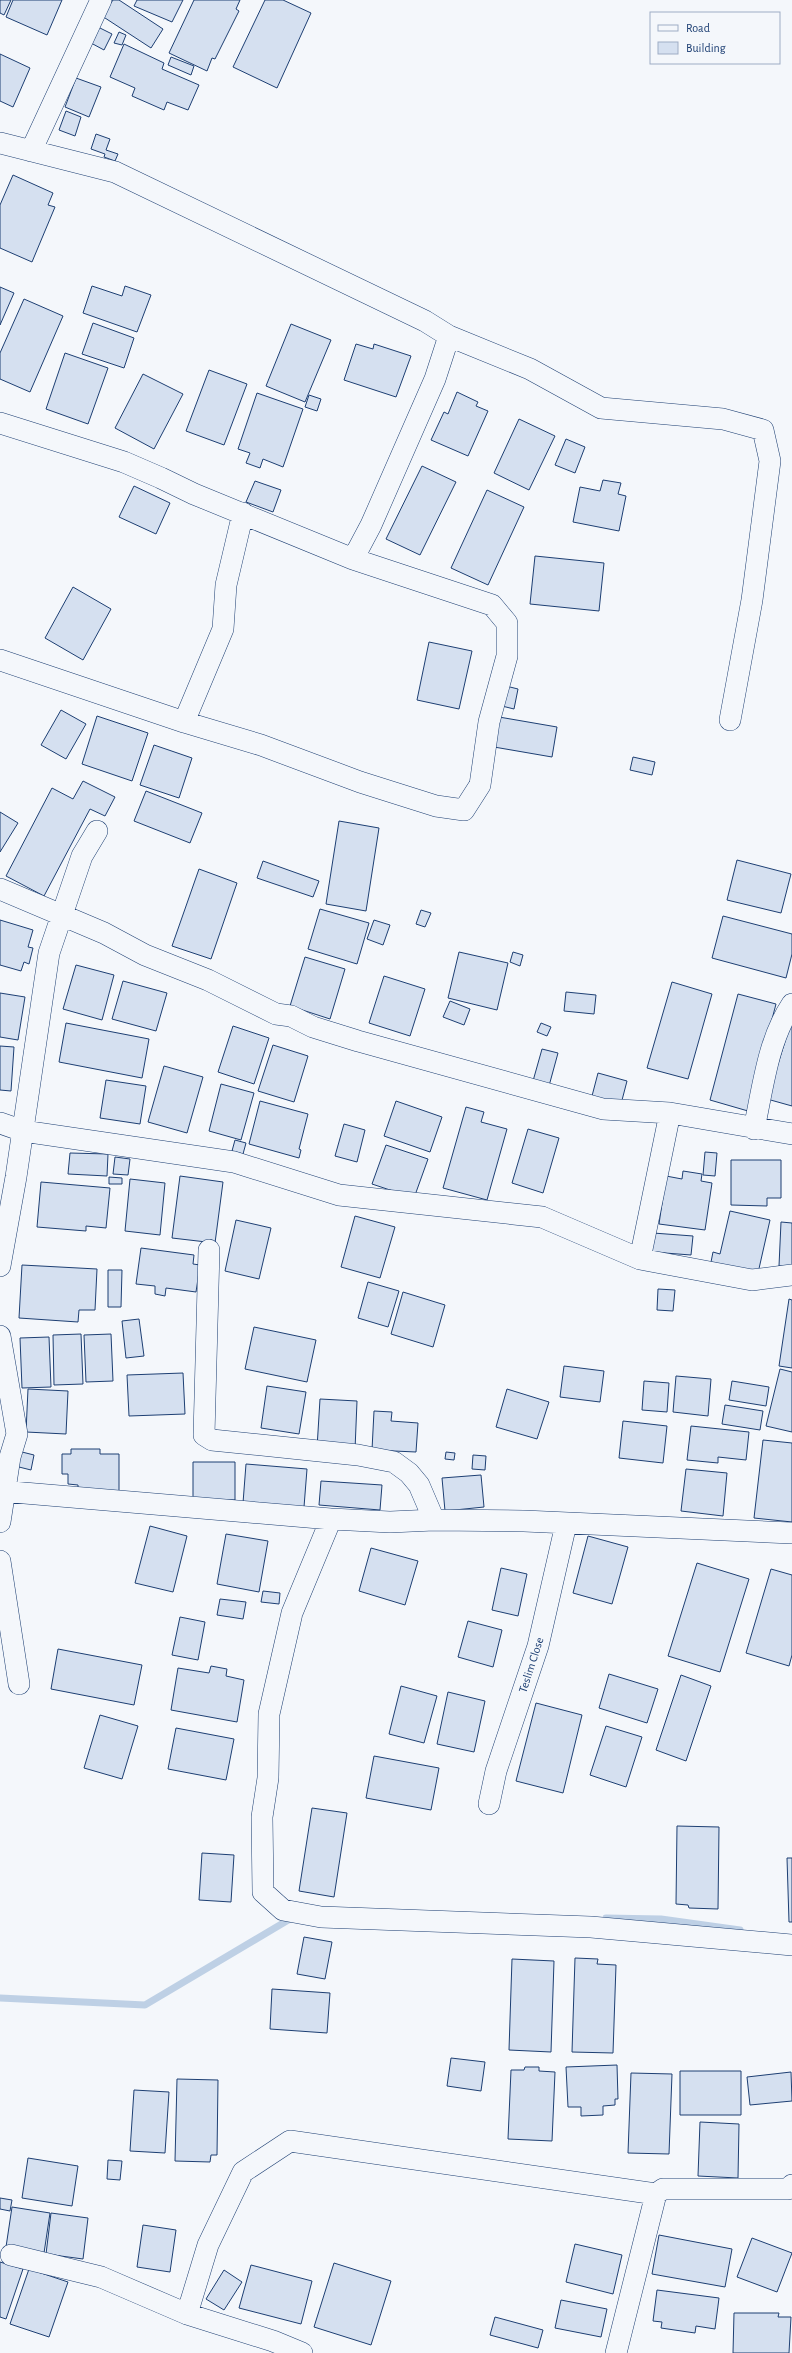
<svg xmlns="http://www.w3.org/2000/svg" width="792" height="2353" font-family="'Alegreya Sans',sans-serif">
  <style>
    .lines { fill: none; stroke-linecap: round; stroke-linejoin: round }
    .stream { stroke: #bed0e5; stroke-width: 7 }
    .building { fill: #d5e0f0; stroke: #1d3f73 }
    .street-casing { stroke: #1d3f73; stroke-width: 22 }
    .street { stroke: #f4f7fb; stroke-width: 21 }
    .labels { text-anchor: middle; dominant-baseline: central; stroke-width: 3; stroke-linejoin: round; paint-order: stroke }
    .street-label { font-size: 12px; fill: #1d3f73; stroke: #f4f7fb }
  </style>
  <rect width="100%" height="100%" fill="#f4f7fb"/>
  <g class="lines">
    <path class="stream" d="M 606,1918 L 661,1919 L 740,1930
      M 0,1998 L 145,2005 L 295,1916"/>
  </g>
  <path class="building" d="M 0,0 L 11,0 L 4,15 L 0,13 Z
    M 13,0 L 62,0 L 47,35 L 6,17 Z
    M 113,0 L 119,0 L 163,29 L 151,48 L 102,16 Z
    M 137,0 L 183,0 L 172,22 L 134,6 Z
    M 194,0 L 240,0 L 236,9 L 239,11 L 215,59 L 212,58 L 207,71 L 169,53 Z
    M 265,0 L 283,0 L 311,13 L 277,88 L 233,67 Z
    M 98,27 L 112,34 L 104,50 L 91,43 Z
    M 119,32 L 126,35 L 122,45 L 114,43 Z
    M 124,44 L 164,63 L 162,69 L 199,85 L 188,110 L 167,102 L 164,110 L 132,96 L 135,88 L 110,77 Z
    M 0,54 L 30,68 L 13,107 L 0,101 Z
    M 171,57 L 194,66 L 191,75 L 168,65 Z
    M 76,78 L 101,87 L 89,117 L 65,107 Z
    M 66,111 L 81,117 L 75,136 L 59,130 Z
    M 96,134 L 110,139 L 106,150 L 118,154 L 115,161 L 104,157 L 105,154 L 91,149 Z
    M 13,175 L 53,193 L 48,205 L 55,207 L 32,262 L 0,248 L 0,205 Z
    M 92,286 L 122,296 L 125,286 L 151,295 L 137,332 L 83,313 Z
    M 0,287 L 14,293 L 0,325 Z
    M 24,299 L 63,316 L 30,392 L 0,379 L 0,353 Z
    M 93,323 L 134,338 L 124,368 L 82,354 Z
    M 291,324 L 331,340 L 305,402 L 266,386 Z
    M 356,344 L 373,349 L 374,344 L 411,356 L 396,397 L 344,380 Z
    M 65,353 L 108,368 L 88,424 L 46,409 Z
    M 209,370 L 247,384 L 224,445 L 186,431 Z
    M 143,374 L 183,394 L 154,449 L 115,428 Z
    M 457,392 L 478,402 L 476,406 L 488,411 L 468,456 L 431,440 L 444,412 L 448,414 Z
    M 257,393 L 303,409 L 283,467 L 263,459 L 260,468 L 246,463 L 250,453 L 238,449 Z
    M 309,395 L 321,399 L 317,411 L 305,407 Z
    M 519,419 L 555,436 L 529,490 L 494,473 Z
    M 566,439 L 585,447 L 575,473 L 555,465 Z
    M 422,466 L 456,482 L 420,555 L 386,539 Z
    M 603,480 L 621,483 L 618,494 L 626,496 L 619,531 L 573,522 L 580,487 L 600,491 Z
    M 255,481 L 281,490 L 273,512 L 246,502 Z
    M 134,486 L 170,503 L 156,534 L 119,517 Z
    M 487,490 L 524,507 L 488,585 L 451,568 Z
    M 535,556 L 604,563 L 599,611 L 530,604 Z
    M 73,587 L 111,609 L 83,660 L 45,638 Z
    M 429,642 L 472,651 L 459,709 L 417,700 Z
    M 502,685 L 518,689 L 514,709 L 498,705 Z
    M 61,710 L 86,724 L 66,759 L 41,745 Z
    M 97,716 L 148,733 L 132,781 L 82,764 Z
    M 499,717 L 557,727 L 552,757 L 494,747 Z
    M 154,745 L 192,758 L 179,798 L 140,785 Z
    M 633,757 L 655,762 L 652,775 L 630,770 Z
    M 83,781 L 115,797 L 105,816 L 90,809 L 44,896 L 6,876 L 52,788 L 73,799 Z
    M 146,791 L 202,813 L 190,843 L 134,821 Z
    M 0,812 L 18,823 L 0,852 Z
    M 339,821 L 379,828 L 366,911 L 326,904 Z
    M 737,860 L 791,874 L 781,913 L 727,900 Z
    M 263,861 L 319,881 L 313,897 L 257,878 Z
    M 199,869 L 237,883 L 211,959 L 172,946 Z
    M 320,909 L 369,923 L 357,964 L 308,949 Z
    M 421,910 L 431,913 L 425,927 L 416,924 Z
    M 723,916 L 792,934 L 792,954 L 786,978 L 712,958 Z
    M 0,920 L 33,930 L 28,947 L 33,948 L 29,964 L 24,962 L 21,971 L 0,965 Z
    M 374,920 L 390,925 L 383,945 L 367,939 Z
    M 459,952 L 508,963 L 497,1010 L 448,998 Z
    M 513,952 L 523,955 L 520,966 L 510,962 Z
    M 305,957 L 345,969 L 330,1019 L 290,1006 Z
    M 76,965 L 114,975 L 102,1020 L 63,1009 Z
    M 384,976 L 425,989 L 410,1036 L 369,1023 Z
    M 123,981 L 167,993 L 156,1031 L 112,1019 Z
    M 672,982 L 712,994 L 688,1079 L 647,1068 Z
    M 566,992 L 596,995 L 594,1014 L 564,1011 Z
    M 0,993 L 25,997 L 18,1040 L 0,1037 Z
    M 738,994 L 776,1004 L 748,1111 L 710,1100 Z
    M 450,1001 L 470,1009 L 464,1025 L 443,1017 Z
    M 792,1019 L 792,1106 L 767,1099 Z
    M 66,1023 L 149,1039 L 142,1078 L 59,1062 Z
    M 541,1023 L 551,1027 L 547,1036 L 537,1032 Z
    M 233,1026 L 269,1038 L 254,1084 L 218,1072 Z
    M 273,1045 L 308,1056 L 294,1102 L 258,1091 Z
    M 0,1046 L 14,1047 L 11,1091 L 0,1090 Z
    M 542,1049 L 558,1053 L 549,1086 L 533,1081 Z
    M 164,1066 L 203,1077 L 187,1133 L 148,1122 Z
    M 598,1073 L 627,1081 L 621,1104 L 592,1096 Z
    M 106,1080 L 146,1086 L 140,1124 L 100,1118 Z
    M 221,1084 L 254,1093 L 241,1140 L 209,1131 Z
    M 260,1101 L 308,1114 L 299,1149 L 301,1150 L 299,1158 L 249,1144 Z
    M 396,1101 L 442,1117 L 430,1152 L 384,1136 Z
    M 466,1107 L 484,1112 L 481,1122 L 507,1129 L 487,1200 L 443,1188 Z
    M 344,1124 L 365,1130 L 357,1162 L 335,1156 Z
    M 528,1129 L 559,1138 L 543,1193 L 512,1183 Z
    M 235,1140 L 246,1143 L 243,1154 L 232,1151 Z
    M 386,1145 L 428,1159 L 414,1198 L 372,1184 Z
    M 705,1152 L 717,1153 L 715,1176 L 703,1175 Z
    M 70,1153 L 108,1154 L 107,1176 L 68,1174 Z
    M 115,1157 L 130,1159 L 128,1175 L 113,1174 Z
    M 731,1160 L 781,1160 L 781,1198 L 767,1198 L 767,1206 L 731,1205 Z
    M 683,1171 L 702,1174 L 701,1181 L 712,1183 L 705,1230 L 659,1224 L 666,1176 L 682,1179 Z
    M 180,1176 L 223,1182 L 215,1243 L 172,1238 Z
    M 109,1177 L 122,1178 L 122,1184 L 109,1184 Z
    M 130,1179 L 165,1183 L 160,1235 L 125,1231 Z
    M 41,1182 L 110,1188 L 106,1228 L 86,1226 L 86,1231 L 37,1227 Z
    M 730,1211 L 770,1220 L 758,1273 L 711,1262 L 713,1252 L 720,1254 Z
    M 355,1216 L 395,1227 L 380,1278 L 341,1267 Z
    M 236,1220 L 271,1228 L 259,1279 L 225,1271 Z
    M 781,1222 L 792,1223 L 792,1266 L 779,1266 Z
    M 653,1233 L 693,1236 L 691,1255 L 652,1252 Z
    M 141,1248 L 194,1255 L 193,1264 L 200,1265 L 196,1292 L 166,1288 L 165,1296 L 155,1294 L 155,1286 L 136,1284 Z
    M 22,1265 L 97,1269 L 95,1310 L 79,1310 L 78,1322 L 19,1318 Z
    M 108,1270 L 122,1270 L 121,1307 L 108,1307 Z
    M 368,1282 L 399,1291 L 388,1327 L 358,1318 Z
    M 658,1289 L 675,1290 L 673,1311 L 657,1310 Z
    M 403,1292 L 445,1305 L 433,1347 L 391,1334 Z
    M 789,1299 L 792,1300 L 792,1368 L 779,1366 Z
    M 139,1319 L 144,1356 L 126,1358 L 122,1321 Z
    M 254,1327 L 316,1340 L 307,1382 L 245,1369 Z
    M 81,1334 L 83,1384 L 54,1385 L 53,1335 Z
    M 111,1334 L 113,1381 L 86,1382 L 84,1335 Z
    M 49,1337 L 51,1387 L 22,1388 L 20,1338 Z
    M 564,1366 L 604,1371 L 600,1402 L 560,1397 Z
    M 780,1369 L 792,1372 L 792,1432 L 766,1426 Z
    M 183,1373 L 185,1414 L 129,1416 L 127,1375 Z
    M 676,1376 L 711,1379 L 708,1416 L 673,1412 Z
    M 644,1381 L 669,1383 L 667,1412 L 642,1410 Z
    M 732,1381 L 769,1387 L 766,1406 L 729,1400 Z
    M 267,1386 L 306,1392 L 299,1434 L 261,1428 Z
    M 28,1389 L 68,1391 L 66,1434 L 26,1432 Z
    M 507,1389 L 549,1402 L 537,1439 L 496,1427 Z
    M 320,1399 L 357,1401 L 355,1450 L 317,1448 Z
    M 725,1405 L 763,1411 L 760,1430 L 722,1424 Z
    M 374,1411 L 392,1412 L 391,1421 L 418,1423 L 416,1452 L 372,1450 Z
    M 623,1421 L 667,1426 L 663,1463 L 619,1458 Z
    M 691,1426 L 749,1432 L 746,1460 L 718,1457 L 718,1463 L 687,1460 Z
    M 763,1440 L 792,1443 L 792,1522 L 754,1518 Z
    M 71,1449 L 100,1449 L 100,1454 L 119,1454 L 119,1495 L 78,1495 L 78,1485 L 68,1484 L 68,1474 L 62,1474 L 62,1454 L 71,1454 Z
    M 18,1451 L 34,1455 L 31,1470 L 15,1466 Z
    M 446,1452 L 455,1453 L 454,1460 L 445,1459 Z
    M 473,1455 L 486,1456 L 485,1470 L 472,1469 Z
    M 193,1462 L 235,1462 L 235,1500 L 193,1500 Z
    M 246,1464 L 307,1469 L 304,1507 L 243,1503 Z
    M 686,1469 L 727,1473 L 723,1516 L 681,1511 Z
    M 481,1475 L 484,1507 L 445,1511 L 442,1478 Z
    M 321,1481 L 382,1485 L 380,1510 L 319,1505 Z
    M 150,1526 L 187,1536 L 173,1592 L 135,1583 Z
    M 226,1534 L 268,1541 L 259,1592 L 217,1584 Z
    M 588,1536 L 628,1547 L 612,1604 L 573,1593 Z
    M 371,1548 L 418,1561 L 405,1605 L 359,1591 Z
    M 697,1563 L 749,1579 L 720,1672 L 668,1656 Z
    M 501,1568 L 527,1574 L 518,1616 L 492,1610 Z
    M 771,1569 L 792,1575 L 792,1655 L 789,1666 L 746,1653 Z
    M 263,1591 L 280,1593 L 279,1604 L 261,1602 Z
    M 220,1599 L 246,1602 L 243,1619 L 217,1615 Z
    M 180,1617 L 205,1622 L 198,1660 L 172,1655 Z
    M 468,1621 L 502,1630 L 493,1667 L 458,1657 Z
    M 58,1649 L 142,1665 L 134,1705 L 51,1689 Z
    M 211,1666 L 227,1669 L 226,1676 L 244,1680 L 237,1722 L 171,1710 L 178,1668 L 209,1673 Z
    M 609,1674 L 658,1689 L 647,1723 L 599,1708 Z
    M 681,1675 L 711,1686 L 686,1761 L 656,1750 Z
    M 401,1686 L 437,1696 L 424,1743 L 389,1734 Z
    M 448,1692 L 485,1701 L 474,1752 L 437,1744 Z
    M 536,1703 L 582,1715 L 563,1793 L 516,1781 Z
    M 100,1715 L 138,1726 L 122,1779 L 84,1768 Z
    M 606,1726 L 642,1737 L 626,1787 L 590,1775 Z
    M 176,1728 L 234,1739 L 226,1780 L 168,1769 Z
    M 374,1756 L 439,1768 L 431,1810 L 366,1798 Z
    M 312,1808 L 347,1813 L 334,1897 L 299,1891 Z
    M 677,1826 L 719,1827 L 718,1909 L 689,1908 L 688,1905 L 676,1904 Z
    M 202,1853 L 234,1855 L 231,1902 L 199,1900 Z
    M 787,1858 L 792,1858 L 792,1922 L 789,1922 Z
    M 304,1937 L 332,1942 L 325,1979 L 297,1974 Z
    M 575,1958 L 598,1959 L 597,1964 L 616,1965 L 613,2053 L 572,2052 Z
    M 512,1959 L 554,1961 L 551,2052 L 509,2050 Z
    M 272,1989 L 330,1993 L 327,2033 L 270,2029 Z
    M 451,2058 L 485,2062 L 481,2091 L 447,2086 Z
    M 617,2065 L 618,2099 L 615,2099 L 615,2105 L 603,2106 L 603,2115 L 581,2116 L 581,2107 L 568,2107 L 566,2067 Z
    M 525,2067 L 539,2067 L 539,2071 L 555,2072 L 552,2141 L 508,2139 L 511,2070 L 524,2070 Z
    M 680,2071 L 741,2071 L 741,2115 L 680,2115 Z
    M 791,2072 L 792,2101 L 750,2105 L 747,2077 Z
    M 631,2073 L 672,2074 L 669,2154 L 628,2153 Z
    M 177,2079 L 218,2080 L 217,2155 L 211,2155 L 210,2162 L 175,2161 Z
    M 134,2090 L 169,2092 L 165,2153 L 130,2151 Z
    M 700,2122 L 739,2124 L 738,2178 L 698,2176 Z
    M 28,2158 L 78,2166 L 72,2206 L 22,2198 Z
    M 108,2160 L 122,2161 L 120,2180 L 107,2179 Z
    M 0,2198 L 12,2200 L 10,2211 L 0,2209 Z
    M 12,2207 L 50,2213 L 44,2253 L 6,2247 Z
    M 51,2213 L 88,2218 L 83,2259 L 46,2254 Z
    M 143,2225 L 176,2230 L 170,2272 L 137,2267 Z
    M 659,2235 L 732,2249 L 725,2287 L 652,2274 Z
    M 752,2238 L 792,2253 L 777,2292 L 737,2277 Z
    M 575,2244 L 622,2255 L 613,2294 L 566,2282 Z
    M 0,2262 L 23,2269 L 6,2319 L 0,2317 Z
    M 334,2263 L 391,2281 L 371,2345 L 314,2327 Z
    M 251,2265 L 312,2281 L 301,2324 L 239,2308 Z
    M 29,2269 L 68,2282 L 49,2337 L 10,2324 Z
    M 224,2270 L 242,2282 L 224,2310 L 206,2299 Z
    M 657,2290 L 719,2298 L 715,2329 L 696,2326 L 695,2333 L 661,2328 L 662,2322 L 653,2321 Z
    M 561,2300 L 607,2309 L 601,2337 L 555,2328 Z
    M 734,2313 L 779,2313 L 778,2317 L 791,2317 L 789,2353 L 733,2353 Z
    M 495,2317 L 543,2330 L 538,2348 L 490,2335 Z"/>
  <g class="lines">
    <defs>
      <path id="street" d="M 0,143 L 115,172 L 425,321 L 449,336 L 435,379 L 371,525 L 353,559 L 194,494 L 161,478 L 124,462 L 0,423
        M 31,151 L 101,0
        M 449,336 L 530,369 L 601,408 L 723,419 L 763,430 L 770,461 L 752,600 L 730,720
        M 0,660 L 184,722 L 261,745 L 360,782 L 436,806 L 464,810 L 480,785 L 489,722 L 507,656 L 507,623 L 492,605 L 353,559
        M 184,722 L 223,629 L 226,585 L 243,513
        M 0,889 L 104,933 L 145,955 L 208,980 L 276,1014 L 291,1016 L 313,1027 L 358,1041 L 603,1109 L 670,1113 L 792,1134
        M 0,1123 L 23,1131 L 234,1162 L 339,1195 L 542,1217 L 640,1259 L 752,1280 L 792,1275
        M 754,1129 C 763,1087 768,1040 792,1004
        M 209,1250 L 204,1435 L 212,1440 L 358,1455 L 394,1462 L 409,1473 L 419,1485 L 434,1520
        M 640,1259 L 670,1113
        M 0,1266 L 16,1177 L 49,953 L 82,856 L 97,831
        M 0,1336 L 17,1434 L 10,1457 L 0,1522
        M 0,1491 L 331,1519 L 390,1522 L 434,1520 L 524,1521 L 792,1533
        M 331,1519 L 292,1613 L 269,1714 L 268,1778 L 262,1817 L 263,1892 L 283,1910 L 321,1917 L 591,1927 L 792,1945
        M 0,1561 L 19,1684
        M 489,1804 L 496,1771 L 538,1646 L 566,1524
        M 11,2255 L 101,2277 L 187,2314 L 273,2341 L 302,2353
        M 187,2314 L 208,2245 L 243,2172 L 290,2141 L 656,2194
        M 616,2353 L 656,2194 L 663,2189 L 788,2189 L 792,2185"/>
    </defs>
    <use href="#street" class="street-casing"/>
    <use href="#street" class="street"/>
  </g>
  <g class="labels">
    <g class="street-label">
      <text transform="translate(531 1665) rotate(-72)">Teslim Close</text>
    </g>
  </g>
  <rect x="650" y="12" width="130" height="52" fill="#f4f7fb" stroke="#9eadc5"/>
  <rect x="658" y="25" width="20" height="6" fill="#f4f7fb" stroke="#9eadc5"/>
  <text x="686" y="32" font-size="12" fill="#1d3f73">Road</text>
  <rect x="658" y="42" width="20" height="12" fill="#d5e0f0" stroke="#9eadc5"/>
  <text x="686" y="52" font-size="12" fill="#1d3f73">Building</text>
</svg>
